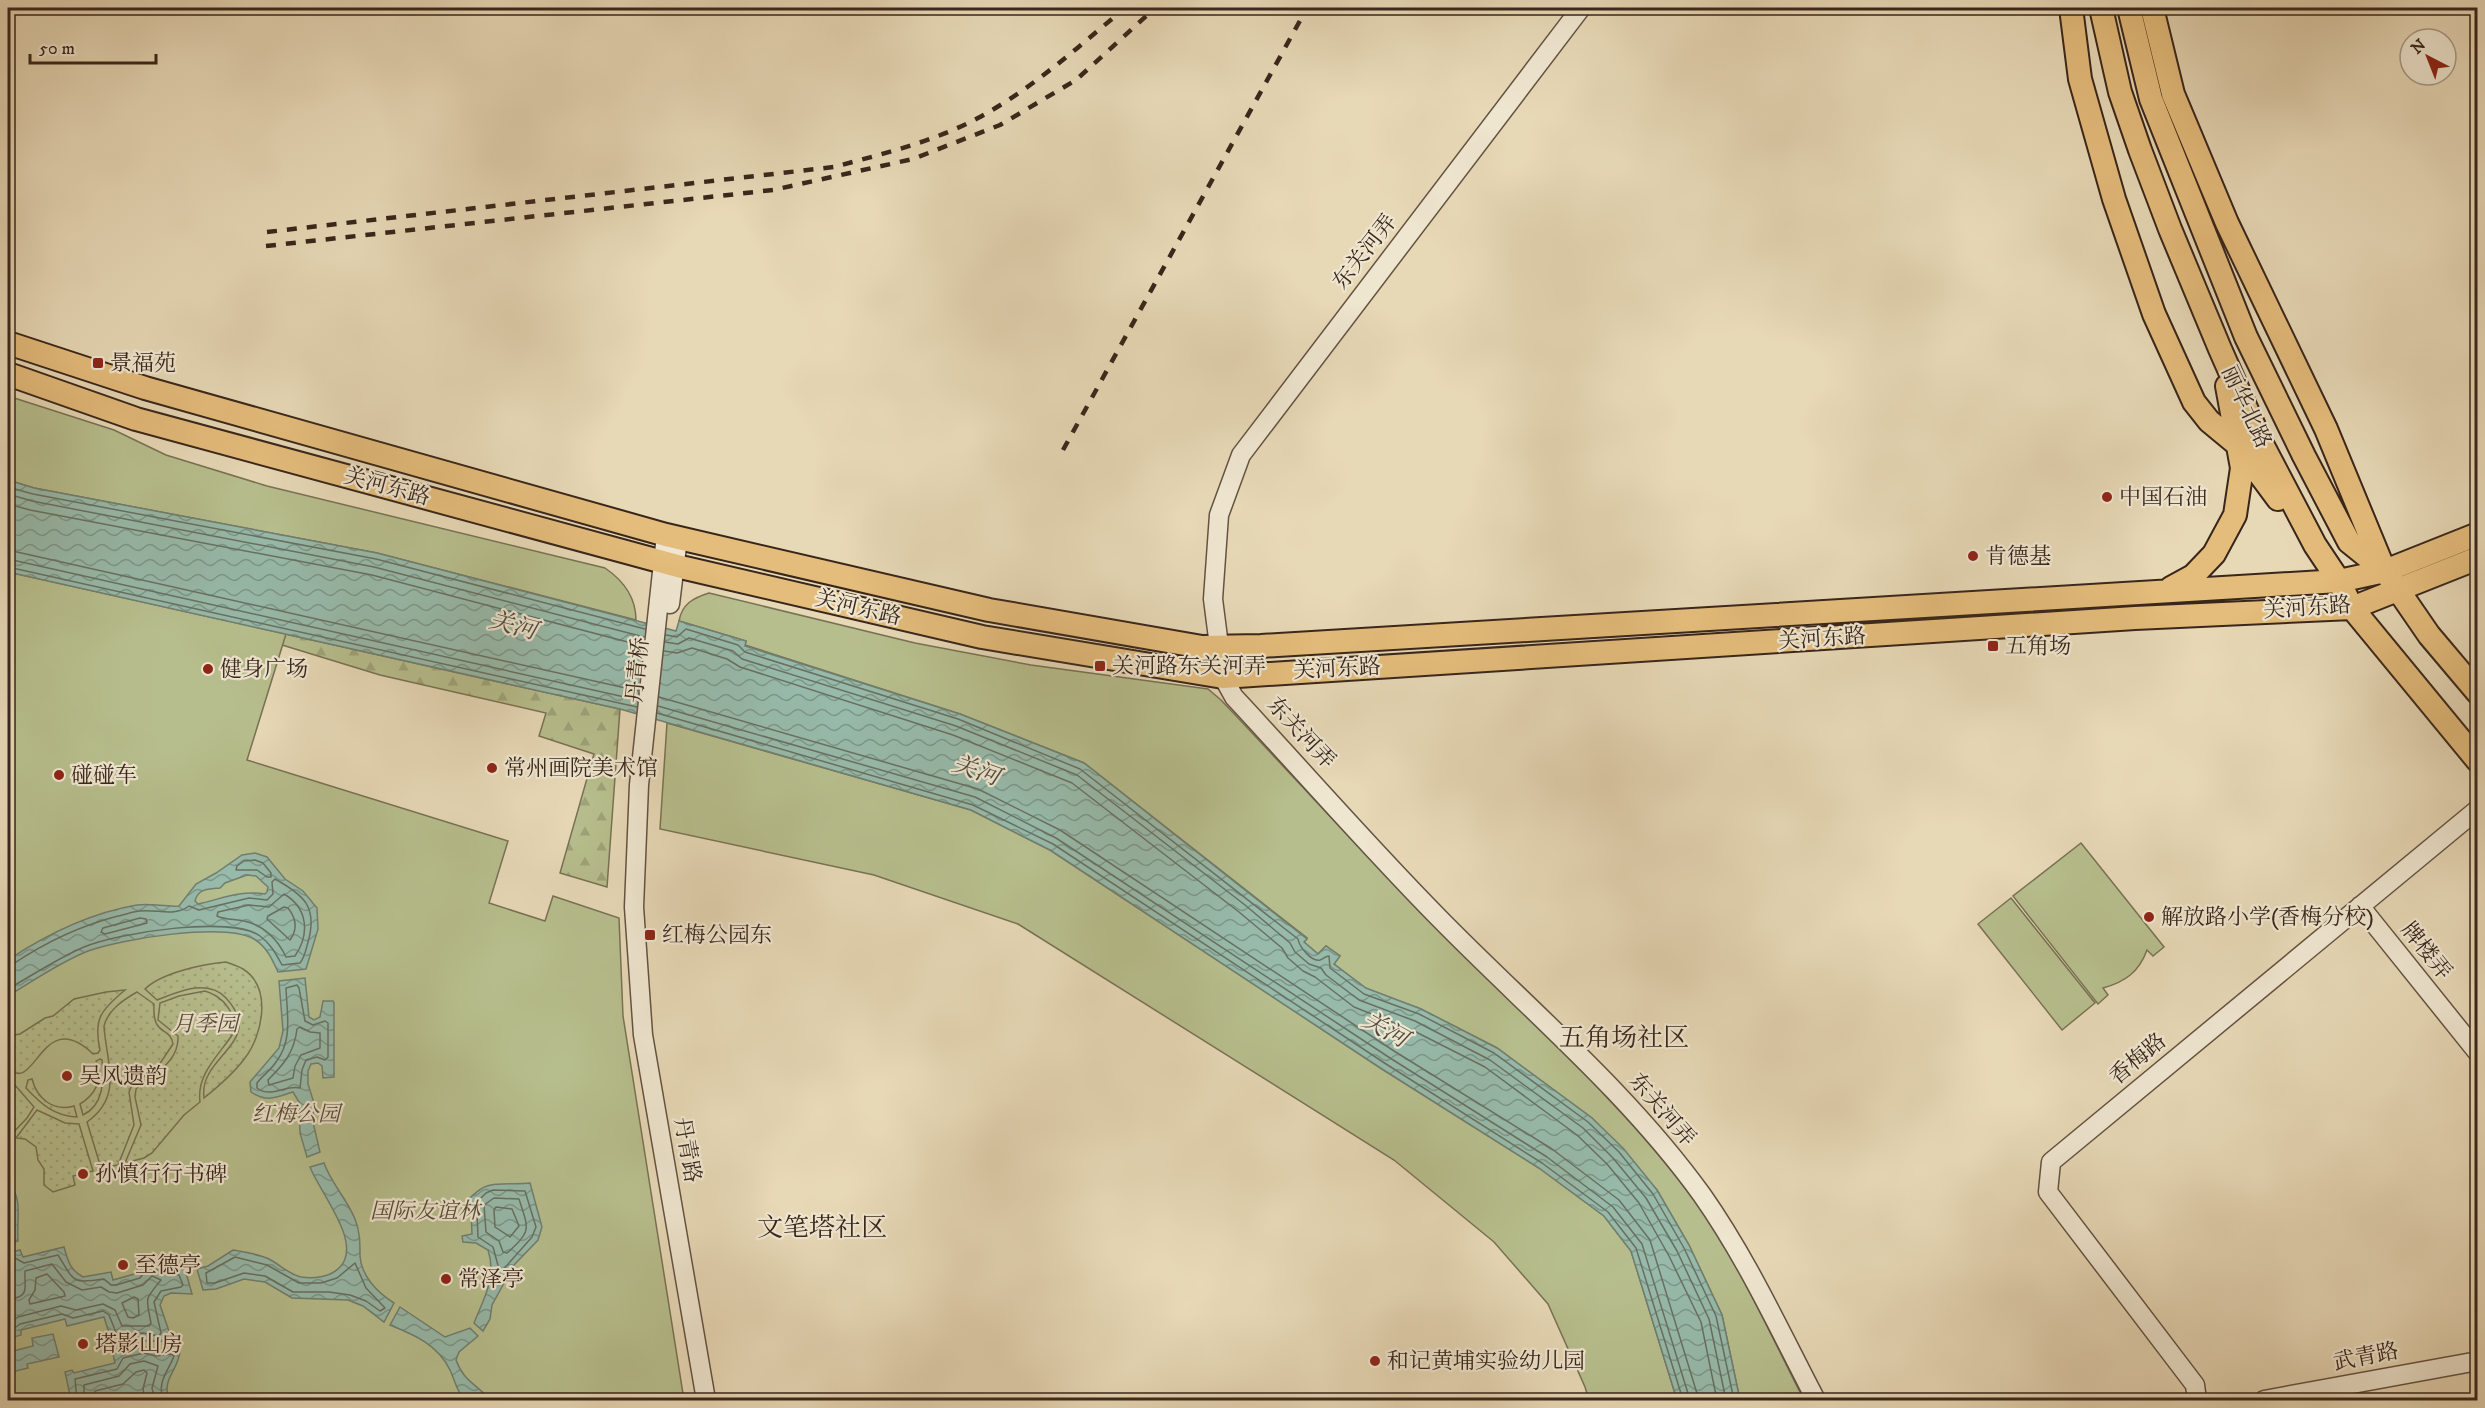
<svg xmlns="http://www.w3.org/2000/svg" width="2485" height="1408" font-family="'IM FELL DW Pica','Noto Serif SC',serif">
  <style>
    .forest { fill: url(#forest-firs); stroke: #787254; stroke-width: 1.5 }
    .park { fill: #b7be8d; stroke: #787254; stroke-width: 1.5 }
    .garden { fill: url(#garden-dots); stroke: #787254; stroke-width: 1.5 }
    .water { fill: url(#water-waves); stroke: #717f71; stroke-width: 1.5; fill-rule: evenodd }
    .lines { fill: none; stroke-linecap: round; stroke-linejoin: round }
    .shore { stroke: #687062; stroke-width: 1.5 }
    .minor-casing { stroke: #645242; stroke-width: 21 }
    .major-casing { stroke: #39261b; stroke-width: 26 }
    .minor { stroke: #efe6d0; stroke-width: 18 }
    .major { stroke: #e4bc7b; stroke-width: 22 }
    .rail { stroke: #39261b; stroke-width: 4.5; stroke-dasharray: 10 10; stroke-linecap: butt }
    .poi-dot { fill: #8f2418; stroke: #efe6d0; stroke-width: 2 }
    .labels { text-anchor: middle; dominant-baseline: central; stroke-width: 4.5; stroke-linejoin: round; paint-order: stroke }
    .street-label { font-size: 22px; fill: #39261b; stroke: #efe6d0 }
    .poi-label { font-size: 22px; fill: #39261b; stroke: #efe6d0; text-anchor: start }
    .park-label { font-size: 22px; font-style: italic; fill: #584c38; stroke: #efe6d0 }
    .water-label { font-size: 24px; font-style: italic; fill: #504b3f; stroke: #efe6d0 }
    .quarter-label { font-size: 26px; fill: #39261b; stroke: #efe6d0 }
  </style>
  <defs>
    <pattern id="forest-firs" width="22" height="20" patternUnits="userSpaceOnUse" patternTransform="scale(1.5)"><rect width="22" height="20" fill="#b7be8d"/><path d="M5 1l3.5 6h-7zM16 11l3.5 6h-7z" fill="#9ea379"/></pattern>
    <pattern id="garden-dots" width="8" height="8" patternUnits="userSpaceOnUse" patternTransform="scale(1.5)"><rect width="8" height="8" fill="#b7be8d"/><path d="M2 2h.1M6 6h.1" fill="none" stroke="#9ea379" stroke-width="1.8" stroke-linecap="round"/></pattern>
    <pattern id="water-waves" width="16" height="10" patternUnits="userSpaceOnUse" patternTransform="scale(1.5)"><rect width="16" height="10" fill="#97baaa"/><path d="M0 5q4-4 8 0t8 0" fill="none" stroke="#7c978a"/></pattern>
  </defs>
  <rect width="100%" height="100%" fill="#e7d8b6"/>
  <filter id="stains"><feTurbulence type="fractalNoise" baseFrequency=".00333" numOctaves="4"/><feColorMatrix values="0 0 0 0 .2 0 0 0 0 .09 0 0 0 0 .02 0 0 0 .5 -.17"/></filter>
  <radialGradient id="worn" r=".72"><stop offset=".6" stop-color="#630" stop-opacity="0"/><stop offset="1" stop-color="#630" stop-opacity=".3"/></radialGradient>
  <path class="forest" d="M 8,572 L 620,709 L 607,887 L 560,873 L 594,754 L 539,736 L 546,713 L 380,675 L 282,645 L 246,760 L 276,806 Z"/>
  <path class="park" d="M 8,396 L 114,430 L 166,455 L 267,486 L 605,568 C 624,581 636,597 636,620 L 377,553 L 34,488 L 8,480 Z
    M 8,572 L 286,634 L 247,760 L 508,841 L 489,903 L 545,921 L 553,896 L 619,918 L 623,1016 L 684,1400 L 8,1400 Z
    M 709,593 L 915,643 L 1031,665 L 1208,689 L 1221,700 C 1298,781 1373,865 1453,944 C 1536,1027 1627,1107 1696,1202 C 1739,1263 1770,1334 1804,1400 L 1740,1400 L 1722,1315 L 1689,1245 L 1657,1190 L 1592,1118 L 1497,1048 L 1421,1009 L 1366,989 L 1334,964 L 1340,956 L 1326,946 L 1318,954 L 1304,942 L 1307,938 L 1084,763 L 960,714 L 745,645 L 746,641 L 679,621 C 682,604 693,598 709,593 Z
    M 667,723 L 971,810 L 1050,850 L 1382,1069 L 1539,1168 L 1604,1216 L 1631,1251 L 1677,1400 L 1589,1400 L 1585,1387 L 1548,1304 L 1494,1242 L 1394,1160 L 1018,924 L 874,875 L 660,829 Z
    M 2081,843 L 2164,947 L 2153,956 L 2147,950 C 2139,972 2125,982 2103,988 L 2108,995 L 2098,1004 L 2013,896 Z
    M 2011,898 L 2095,1003 L 2062,1030 L 1978,924 Z"/>
  <path class="garden" d="M 226,962 C 231,964 238,966 243,969 C 273,988 262,1036 245,1058 C 234,1073 219,1086 204,1098 C 198,1055 267,1043 226,998 C 208,978 178,992 157,1000 L 145,989 C 161,973 203,964 226,962 Z
    M 125,990 C 101,1010 93,1019 100,1050 L 98,1053 L 93,1054 C 41,1004 35,1098 8,1067 L 8,1036 L 20,1034 L 45,1018 L 53,1016 L 74,999 L 106,992 Z
    M 205,991 C 224,997 233,1010 236,1029 C 222,1053 196,1072 200,1102 L 184,1115 L 152,1153 L 144,1158 L 125,1163 L 141,1125 L 135,1097 L 136,1089 C 154,1073 179,1063 178,1036 L 158,1020 L 160,1003 L 179,996 Z
    M 137,992 L 154,1004 C 152,1038 170,1025 173,1044 L 159,1065 L 132,1085 L 129,1092 L 134,1125 L 118,1165 L 101,1168 L 87,1122 C 124,1096 106,1062 104,1026 C 108,1010 123,1000 137,992 Z
    M 100,1059 L 102,1060 C 104,1080 104,1105 83,1115 L 80,1104 C 95,1095 104,1079 96,1061 Z
    M 8,1077 L 34,1107 L 27,1118 L 8,1138 Z
    M 32,1079 C 37,1099 54,1112 74,1106 L 77,1117 C 54,1116 41,1104 26,1088 L 28,1080 Z
    M 37,1110 L 65,1123 L 79,1124 L 93,1171 L 73,1176 L 75,1185 L 53,1192 L 44,1185 L 44,1169 L 38,1160 L 36,1147 L 25,1139 L 16,1138 Z"/>
  <path class="water" d="M 8,480 L 34,488 L 377,553 L 676,631 L 679,621 L 746,641 L 745,646 L 960,714 L 1084,763 L 1307,939 L 1304,942 L 1318,954 L 1326,946 L 1340,956 L 1334,964 L 1366,988 L 1421,1009 L 1497,1048 L 1592,1118 L 1623,1148 L 1657,1190 L 1689,1245 L 1722,1315 L 1740,1400 L 1677,1400 L 1631,1251 L 1604,1216 L 1539,1168 L 1382,1069 L 1050,850 L 971,810 L 620,709 L 8,572 Z
    M 255,853 L 267,857 L 285,879 L 303,891 L 317,908 L 318,929 L 306,969 L 278,972 C 272,959 267,947 254,939 C 224,922 121,939 88,951 C 60,962 33,981 8,996 L 8,960 C 47,934 90,913 137,905 C 151,903 165,907 179,906 L 196,884 L 216,873 L 242,855 ZM 247,875 L 256,876 L 268,887 L 267,892 L 265,894 C 240,890 221,899 198,904 L 195,901 C 198,888 210,889 220,888 L 225,883 Z
    M 305,978 L 309,1017 L 314,1020 L 320,1017 L 323,1001 L 333,1001 L 334,1003 L 334,1077 L 323,1078 L 322,1066 L 318,1063 L 311,1064 L 308,1071 L 308,1084 L 314,1103 L 313,1122 L 320,1152 L 307,1157 L 300,1133 L 299,1102 L 293,1092 C 277,1097 267,1103 251,1092 L 250,1082 L 279,1048 L 283,1031 L 279,981 Z
    M 324,1163 C 331,1183 347,1199 355,1219 C 360,1231 360,1243 360,1256 C 361,1276 378,1293 394,1303 L 384,1322 L 363,1306 L 348,1300 L 292,1298 L 265,1282 L 244,1279 L 216,1289 L 203,1290 L 197,1269 L 208,1266 L 233,1250 C 245,1252 258,1254 269,1259 C 279,1264 290,1275 301,1277 C 314,1279 331,1277 340,1267 C 363,1243 320,1193 310,1167 Z
    M 8,1182 C 24,1199 16,1220 18,1241 L 8,1244 Z
    M 530,1183 L 542,1227 L 538,1240 L 514,1265 L 492,1305 L 490,1319 L 483,1331 L 474,1323 C 484,1298 497,1277 488,1250 L 476,1243 L 463,1242 L 462,1236 L 472,1234 L 471,1212 L 462,1212 L 462,1206 C 468,1200 474,1193 481,1189 C 492,1181 516,1185 530,1183 Z
    M 64,1247 C 68,1261 70,1270 83,1277 L 111,1272 L 113,1280 L 138,1273 L 136,1264 C 154,1260 167,1268 185,1269 L 192,1294 L 171,1293 L 164,1296 L 160,1305 L 172,1340 C 156,1343 143,1339 128,1343 L 127,1340 L 112,1343 L 104,1317 L 67,1326 L 65,1319 L 21,1330 L 21,1335 L 10,1338 L 10,1341 L 8,1342 L 8,1286 L 13,1284 L 8,1263 L 8,1253 L 20,1250 L 23,1257 Z
    M 400,1307 L 445,1337 L 470,1328 L 478,1336 L 459,1352 L 456,1360 C 464,1382 477,1384 490,1400 L 464,1400 C 457,1391 455,1381 450,1370 C 438,1345 415,1335 390,1325 Z
    M 53,1334 L 59,1357 L 27,1364 L 28,1368 L 8,1373 L 8,1349 L 12,1348 L 13,1351 L 33,1346 L 32,1338 Z
    M 144,1347 C 157,1350 168,1347 180,1349 C 180,1370 161,1377 169,1400 L 71,1400 L 65,1372 L 72,1370 L 74,1373 L 115,1363 L 113,1354 Z"/>
  <g class="lines">
    <path class="shore" d="M 8,487 L 33,494 L 376,559 L 645,629
      M 8,494 L 32,501 L 374,567 L 644,637
      M 8,504 L 30,510 L 372,575 L 643,646
      M 8,550 L 639,691
      M 8,559 L 638,700
      M 8,567 L 637,707
      M 666,635 L 677,637 L 686,629 L 738,645 L 745,652 L 958,719 L 1080,769 L 1298,939 C 1299,946 1311,962 1320,960 C 1323,959 1326,956 1329,956 L 1330,968 L 1364,994 L 1419,1014 L 1494,1053 L 1588,1122 L 1619,1152 L 1653,1194 L 1684,1248 L 1716,1316 L 1734,1400
      M 665,642 L 678,644 L 689,638 L 733,651 L 742,659 L 956,726 L 1077,775 L 1245,905 L 1290,943 L 1295,952 L 1309,964 L 1321,968 L 1326,975 L 1359,1000 L 1415,1021 L 1490,1060 L 1583,1128 L 1613,1158 L 1646,1198 L 1677,1251 L 1709,1319 L 1726,1400
      M 664,651 L 677,653 L 692,648 L 727,659 L 740,667 L 953,735 L 1072,783 L 1239,912 L 1282,948 L 1288,958 L 1303,971 L 1315,977 L 1354,1007 L 1412,1030 L 1485,1067 L 1577,1135 L 1607,1164 L 1639,1203 L 1669,1256 L 1701,1322 L 1717,1400
      M 659,697 L 978,789 L 1060,830 L 1394,1051 L 1552,1149 L 1619,1200 L 1650,1240 L 1699,1400
      M 658,706 L 975,797 L 1056,838 L 1390,1058 L 1547,1157 L 1613,1207 L 1642,1244 L 1690,1400
      M 657,713 L 973,805 L 1053,844 L 1386,1064 L 1542,1163 L 1608,1212 L 1636,1248 L 1683,1400
      M 255,860 L 263,863 L 271,873 L 271,877 L 267,877 L 257,870 L 236,870 L 237,866 L 244,861 Z
      M 284,894 C 308,908 310,934 295,956 L 286,957 C 278,940 264,925 244,921 C 235,919 225,920 217,916 L 218,912 L 249,905 L 269,907 Z
      M 284,907 L 288,908 C 296,918 298,929 290,940 L 267,919 L 268,916 Z
      M 140,918 L 146,919 L 147,923 L 105,934 L 101,932 L 103,928 Z
      M 8,965 L 13,964 C 46,942 79,926 118,916 C 125,915 133,911 140,911 C 158,909 174,917 189,906 L 199,910 L 249,898 L 267,900 L 273,894 L 272,882 L 275,879 C 304,895 318,907 308,942 C 306,949 305,957 300,963 L 282,965 C 276,954 271,944 260,936 C 232,915 116,933 84,947 C 58,958 33,975 8,989
      M 297,985 L 299,988 L 305,1021 L 313,1025 L 325,1021 L 328,1023 L 328,1057 L 325,1060 L 317,1057 L 306,1060 L 302,1070 L 300,1088 C 286,1084 271,1099 257,1088 L 257,1083 C 263,1075 271,1070 276,1062 C 293,1040 287,1015 286,988 Z
      M 300,1027 L 310,1032 L 320,1033 L 320,1048 L 301,1055 L 295,1066 L 293,1078 L 269,1085 L 268,1080 C 284,1064 294,1053 297,1029 Z
      M 493,1190 L 525,1191 L 536,1227 L 532,1237 L 502,1271 L 499,1269 L 493,1247 L 478,1237 L 477,1212 L 474,1205 L 486,1193 Z
      M 494,1198 L 519,1199 C 528,1228 533,1231 507,1253 L 503,1252 L 499,1241 L 486,1232 L 484,1205 Z
      M 496,1207 L 512,1209 L 519,1226 L 510,1237 L 495,1227 L 494,1210 Z
      M 235,1257 L 267,1265 L 299,1283 L 321,1283 L 337,1278 L 355,1263 L 366,1288 L 385,1308 L 380,1311 L 366,1301 L 350,1295 L 329,1292 L 293,1292 L 265,1276 L 244,1273 L 215,1283 L 207,1283 L 206,1273 Z
      M 8,1259 L 15,1258 L 24,1263 L 58,1255 C 75,1282 71,1284 104,1279 L 111,1285 L 116,1285 L 140,1278 L 147,1268 L 179,1275 L 183,1285 L 181,1287 L 161,1291 L 154,1302 L 161,1333 L 159,1336 L 143,1333 L 117,1335 L 109,1315 L 103,1311 L 73,1318 L 62,1314 L 20,1324 L 8,1333
      M 47,1274 L 64,1292 L 65,1296 L 30,1304 L 29,1300 L 35,1290 L 36,1278 Z
      M 134,1297 L 138,1299 L 139,1315 L 133,1318 L 128,1317 L 122,1303 Z
      M 8,1299 C 31,1298 24,1286 25,1271 L 52,1264 L 66,1282 L 82,1290 L 101,1287 L 109,1292 L 117,1293 L 143,1285 L 152,1276 L 161,1280 C 144,1301 146,1296 151,1323 L 149,1326 L 122,1326 L 115,1310 L 103,1304 L 76,1310 L 61,1306 L 18,1317 L 8,1325
      M 77,1400 L 75,1379 L 117,1369 L 123,1358 L 144,1353 L 156,1356 L 171,1354 L 174,1356 C 168,1372 157,1381 163,1400
      M 84,1400 L 84,1385 L 119,1376 L 130,1364 L 144,1361 L 158,1366 L 152,1388 L 155,1400
      M 93,1400 L 95,1391 L 123,1384 L 136,1372 L 144,1370 L 147,1373 L 143,1389 L 145,1400"/>
    <defs>
      <path id="minor" d="M 1581,8 L 1241,455 L 1219,515 L 1213,599 L 1223,677 L 1234,697 C 1302,770 1368,846 1438,917 C 1527,1008 1627,1091 1702,1195 C 1747,1259 1780,1331 1816,1400
        M 666,535 L 639,785 L 634,907 L 643,1035 L 706,1400
        M 670,604 L 678,538
        M 2360,906 L 2478,1053
        M 2197,1400 L 2195,1385 L 2048,1192 L 2051,1162 L 2478,809
        M 2264,1400 L 2478,1361"/>
      <path id="major" d="M 2071,8 L 2080,79 L 2114,199 L 2154,314 L 2194,402 L 2209,421 L 2238,445 L 2278,499
        M 2101,8 L 2120,92 L 2140,150 L 2170,229 L 2220,349 L 2261,442 L 2315,545 L 2339,581 L 2352,608 L 2478,761
        M 2129,8 L 2151,99 L 2246,337 L 2304,456 L 2349,542 L 2385,571 L 2429,635 L 2478,693
        M 2152,8 L 2173,94 L 2227,223 L 2326,429 L 2383,567
        M 8,343 L 145,388 L 666,535 L 989,610 L 1202,647 L 1261,646 L 2339,581 L 2385,571 L 2478,534
        M 8,374 L 136,419 L 685,568 L 982,637 L 1223,677 L 2135,618 L 2352,608 L 2478,558
        M 2171,588 L 2193,576 L 2214,554 L 2235,515 L 2242,468 L 2227,386"/>
    </defs>
    <use href="#minor" class="minor-casing"/>
    <use href="#major" class="major-casing"/>
    <use href="#minor" class="minor"/>
    <use href="#major" class="major"/>
    <path class="rail" d="M 267,232 L 834,167 C 882,154 933,142 978,118 C 1032,89 1078,47 1125,8
      M 266,246 L 773,190 L 913,159 L 1000,125 L 1076,80 L 1155,8
      M 1063,450 L 1307,8"/>
  </g>
  <g class="poi-dot">
    <rect x="92" y="357" width="12" height="12" rx="3"/>
    <circle cx="2107" cy="497" r="6"/>
    <circle cx="1973" cy="556" r="6"/>
    <rect x="1987" y="640" width="12" height="12" rx="3"/>
    <rect x="1094" y="660" width="12" height="12" rx="3"/>
    <circle cx="208" cy="669" r="6"/>
    <circle cx="492" cy="768" r="6"/>
    <circle cx="59" cy="775" r="6"/>
    <circle cx="2149" cy="917" r="6"/>
    <rect x="644" y="929" width="12" height="12" rx="3"/>
    <circle cx="67" cy="1076" r="6"/>
    <circle cx="83" cy="1174" r="6"/>
    <circle cx="123" cy="1265" r="6"/>
    <circle cx="446" cy="1279" r="6"/>
    <circle cx="83" cy="1344" r="6"/>
    <circle cx="1375" cy="1361" r="6"/>
  </g>
  <g class="labels">
    <g class="street-label">
      <text transform="translate(1365 252) rotate(-52)">东关河弄</text>
      <text transform="translate(2246 407) rotate(65)">丽华北路</text>
      <text transform="translate(387 487) rotate(15)">关河东路</text>
      <text transform="translate(858 608) rotate(13)">关河东路</text>
      <text transform="translate(2307 608) rotate(-4)">关河东路</text>
      <text transform="translate(1822 639) rotate(-4)">关河东路</text>
      <text transform="translate(1337 669) rotate(-3)">关河东路</text>
      <text transform="translate(638 670) rotate(-84)">丹青桥</text>
      <text transform="translate(1301 733) rotate(47)">东关河弄</text>
      <text transform="translate(2426 951) rotate(51)">牌楼弄</text>
      <text transform="translate(2138 1059) rotate(-40)">香梅路</text>
      <text transform="translate(1662 1110) rotate(49)">东关河弄</text>
      <text transform="translate(687 1150) rotate(80)">丹青路</text>
      <text transform="translate(2366 1357) rotate(-11)">武青路</text>
    </g>
    <g class="poi-label">
      <text x="110" y="363">景福苑</text>
      <text x="2119" y="497">中国石油</text>
      <text x="1985" y="556">肯德基</text>
      <text x="2005" y="646">五角场</text>
      <text x="1112" y="666">关河路东关河弄</text>
      <text x="220" y="669">健身广场</text>
      <text x="504" y="768">常州画院美术馆</text>
      <text x="71" y="775">碰碰车</text>
      <text x="2161" y="917">解放路小学(香梅分校)</text>
      <text x="662" y="935">红梅公园东</text>
      <text x="79" y="1076">吴风遗韵</text>
      <text x="95" y="1174">孙慎行行书碑</text>
      <text x="135" y="1265">至德亭</text>
      <text x="458" y="1279">常泽亭</text>
      <text x="95" y="1344">塔影山房</text>
      <text x="1387" y="1361">和记黄埔实验幼儿园</text>
    </g>
    <g class="park-label">
      <text x="205" y="1024">月季园</text>
      <text x="296" y="1114">红梅公园</text>
      <text x="425" y="1211">国际友谊林</text>
    </g>
    <g class="water-label">
      <text transform="translate(513 626) rotate(15)">关河</text>
      <text transform="translate(976 771) rotate(19)">关河</text>
      <text transform="translate(1385 1030) rotate(29)">关河</text>
    </g>
    <g class="quarter-label">
      <text x="1624" y="1038">五角场社区</text>
      <text x="822" y="1228">文笔塔社区</text>
    </g>
  </g>
  <rect width="2485" height="1408" fill="none" stroke="#e7d8b6" stroke-width="30"/>
  <rect x="9" y="9" width="2467" height="1390" fill="none" stroke="#39261b" stroke-width="3"/>
  <rect x="15" y="15" width="2455" height="1378" fill="none" stroke="#39261b" stroke-width="1.5"/>
  <g transform="translate(2428 57) rotate(318)"><circle r="28" fill="#efe6d0" stroke="#a69988" stroke-width="1.5"/>
  <path d="M0-4.5L10 22L0 15L-10 22Z" fill="#8f2418"/>
  <text y="-9" font-size="16" font-weight="bold" text-anchor="middle" fill="#39261b">N</text>
  </g>
  <path d="M30 54v9h126v-9" fill="none" stroke="#39261b" stroke-width="3"/>
  <text x="39" y="54" font-size="18" fill="#39261b" stroke="#efe6d0" stroke-width="4.5" paint-order="stroke">50 m</text>
  <rect width="100%" height="100%" filter="url(#stains)"/>
  <rect width="100%" height="100%" fill="url(#worn)"/>
</svg>
